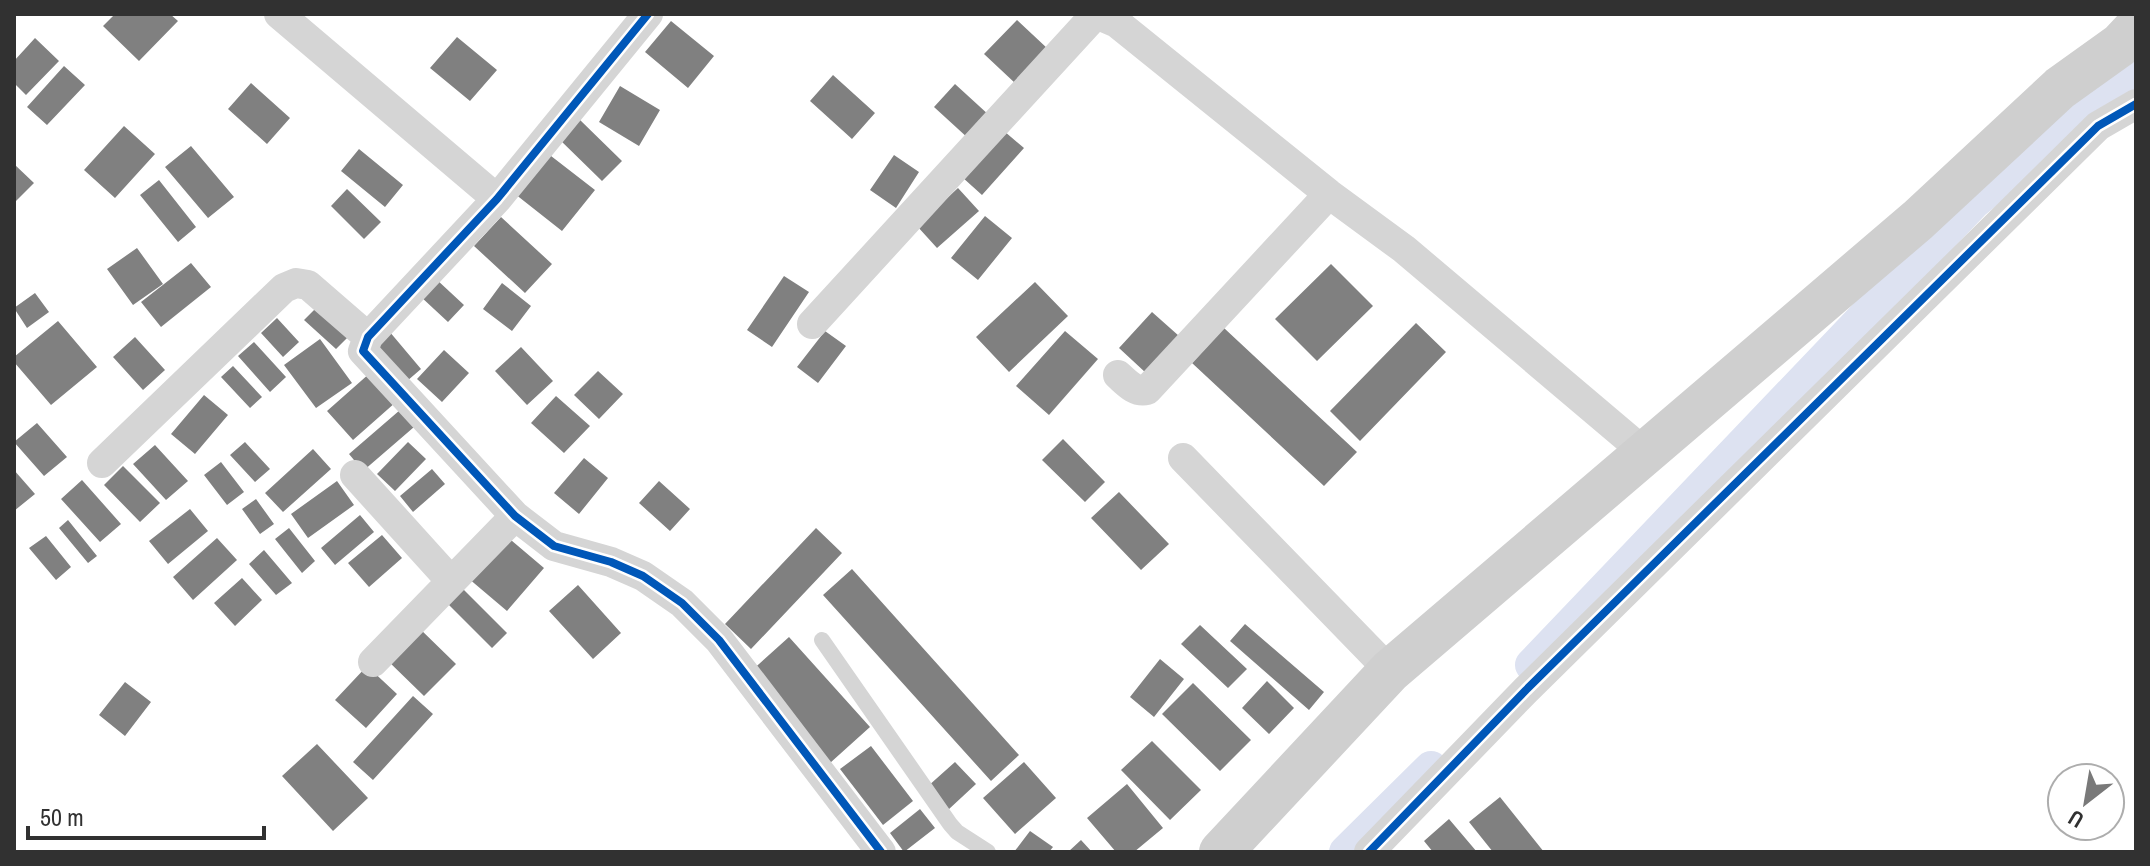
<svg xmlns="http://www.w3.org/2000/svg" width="2150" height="866" font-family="'Archivo Narrow',sans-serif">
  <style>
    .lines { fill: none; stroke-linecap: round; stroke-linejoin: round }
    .canal { stroke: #dde2f1; stroke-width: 34 }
    .building { fill: #808080 }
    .lane { stroke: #d5d5d5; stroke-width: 16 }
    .street { stroke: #d5d5d5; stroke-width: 30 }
    .secondary { stroke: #cfcfcf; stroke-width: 44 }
    .cycleway-casing { stroke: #fff; stroke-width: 13 }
    .cycleway { stroke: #0057b8; stroke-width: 8 }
  </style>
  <rect width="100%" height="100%" fill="#fff"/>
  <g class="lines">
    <path class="canal" d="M 1532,665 L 1974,202 L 2136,71
      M 1346,852 L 1431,768"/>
  </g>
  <path class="building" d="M 115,14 L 170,14 L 178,21 L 139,61 L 103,26 Z
    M 1017,20 L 1048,49 L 1016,84 L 984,54 Z
    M 671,21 L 714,56 L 688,88 L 645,52 Z
    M 457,37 L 497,70 L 470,101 L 430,68 Z
    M 35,38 L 59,61 L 26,95 L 14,83 L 14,61 Z
    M 64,66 L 85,85 L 47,125 L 27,107 Z
    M 833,75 L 875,113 L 852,139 L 810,101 Z
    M 251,83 L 290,118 L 267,144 L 228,109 Z
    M 955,84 L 990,116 L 969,139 L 934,107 Z
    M 620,86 L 660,110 L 639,146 L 599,122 Z
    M 578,118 L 622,161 L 602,181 L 558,138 Z
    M 124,126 L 155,154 L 115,198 L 84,170 Z
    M 1004,131 L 1024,148 L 982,195 L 962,177 Z
    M 191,146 L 234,197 L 208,218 L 165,167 Z
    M 359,149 L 403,185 L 385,207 L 341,171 Z
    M 542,149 L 595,190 L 562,231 L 510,190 Z
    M 894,155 L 919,172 L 896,208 L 870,190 Z
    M 14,164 L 34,183 L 14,203 Z
    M 159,180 L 196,227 L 178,242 L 140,195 Z
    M 958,188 L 979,211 L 937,248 L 917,226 Z
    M 347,189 L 381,222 L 364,239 L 331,206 Z
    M 985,216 L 1012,238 L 978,280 L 951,258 Z
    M 501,217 L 552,264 L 525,293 L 474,246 Z
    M 137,248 L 163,284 L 133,305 L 107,269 Z
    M 191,263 L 211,287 L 161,327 L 141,302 Z
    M 1331,264 L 1373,306 L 1317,361 L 1275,319 Z
    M 784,276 L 809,292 L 772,347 L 747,330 Z
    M 436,279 L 464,305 L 448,322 L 420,296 Z
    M 1035,282 L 1068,316 L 1009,372 L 976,337 Z
    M 502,283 L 531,306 L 512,331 L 483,309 Z
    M 35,293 L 49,312 L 27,328 L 14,308 Z
    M 317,307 L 349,336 L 336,349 L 304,320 Z
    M 1152,312 L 1179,336 L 1146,373 L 1119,348 Z
    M 277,318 L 299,342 L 283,357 L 261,333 Z
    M 58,321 L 97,367 L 51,405 L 14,362 L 14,357 Z
    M 1416,323 L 1446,352 L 1360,441 L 1330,411 Z
    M 1224,328 L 1357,452 L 1324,486 L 1192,363 Z
    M 389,331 L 421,369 L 407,381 L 374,343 Z
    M 825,331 L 846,346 L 818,383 L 797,367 Z
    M 1065,331 L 1098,359 L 1049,415 L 1016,386 Z
    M 135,337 L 165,370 L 143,390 L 113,357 Z
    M 320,339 L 352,383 L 316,408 L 284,365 Z
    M 254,342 L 286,377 L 270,392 L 238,356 Z
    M 521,347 L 553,381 L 527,405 L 495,371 Z
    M 444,350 L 469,373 L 442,402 L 417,379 Z
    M 233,366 L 262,397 L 250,408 L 221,377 Z
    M 598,371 L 623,394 L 599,419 L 574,395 Z
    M 370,373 L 396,402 L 353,440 L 327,411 Z
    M 204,395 L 228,415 L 195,454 L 171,434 Z
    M 556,396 L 590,426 L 564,453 L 531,423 Z
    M 400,410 L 414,427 L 363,471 L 349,454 Z
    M 37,423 L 67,457 L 44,476 L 14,442 Z
    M 1063,439 L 1105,482 L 1085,502 L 1042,460 Z
    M 245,442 L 270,469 L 255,482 L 230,455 Z
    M 408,442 L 426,459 L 395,491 L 377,474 Z
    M 155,445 L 188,481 L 166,500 L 133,464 Z
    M 313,449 L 331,469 L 283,512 L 265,493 Z
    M 584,458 L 608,478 L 579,514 L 554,493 Z
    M 221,462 L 244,492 L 227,505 L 204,475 Z
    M 123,466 L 160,503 L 140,522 L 104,485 Z
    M 432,469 L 445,484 L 413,512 L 400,496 Z
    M 14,470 L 35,494 L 14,511 Z
    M 82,480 L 121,524 L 100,542 L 61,499 Z
    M 337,481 L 354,505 L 308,538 L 291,514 Z
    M 659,481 L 690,509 L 670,531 L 639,503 Z
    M 1119,492 L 1169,544 L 1141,570 L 1091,518 Z
    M 256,499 L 274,524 L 260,534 L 242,509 Z
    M 190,509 L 208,531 L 168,564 L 149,541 Z
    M 360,515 L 374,532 L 335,565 L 321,548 Z
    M 68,520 L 97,556 L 88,563 L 59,528 Z
    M 289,528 L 315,561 L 302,573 L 275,539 Z
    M 816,528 L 842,553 L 751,649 L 725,624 Z
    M 382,535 L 402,558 L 369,587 L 348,563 Z
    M 505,535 L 544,568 L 507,611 L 468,578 Z
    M 46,536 L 71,567 L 56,580 L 29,548 Z
    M 217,538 L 237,560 L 193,600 L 173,577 Z
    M 264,550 L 292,583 L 276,595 L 249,564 Z
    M 852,569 L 1019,755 L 991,781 L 823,595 Z
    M 242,578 L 262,600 L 235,626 L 214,603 Z
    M 578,585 L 621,633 L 593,659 L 549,611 Z
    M 460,586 L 507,633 L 492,648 L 445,601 Z
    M 1245,624 L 1324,692 L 1309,710 L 1230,641 Z
    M 1200,625 L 1247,669 L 1228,688 L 1181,644 Z
    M 417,626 L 456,664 L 424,696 L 386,659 Z
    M 789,637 L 870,727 L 830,763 L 749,673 Z
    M 1160,659 L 1184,679 L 1154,717 L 1130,697 Z
    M 367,666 L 397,694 L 366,728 L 335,700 Z
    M 1267,681 L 1294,708 L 1269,734 L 1242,708 Z
    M 125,682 L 151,702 L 125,736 L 99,715 Z
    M 1193,683 L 1251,740 L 1220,771 L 1162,714 Z
    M 413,696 L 433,714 L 373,780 L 353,762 Z
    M 1152,741 L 1201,790 L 1170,820 L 1121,770 Z
    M 317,744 L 368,798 L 333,831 L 282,776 Z
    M 871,746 L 913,801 L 883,825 L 840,769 Z
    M 955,762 L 976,784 L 948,810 L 927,787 Z
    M 1024,762 L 1056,798 L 1015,834 L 983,798 Z
    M 1127,784 L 1163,828 L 1134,852 L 1116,852 L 1087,818 Z
    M 1500,797 L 1544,852 L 1493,852 L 1469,822 Z
    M 920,809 L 935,828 L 904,852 L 890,833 Z
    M 1449,819 L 1477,852 L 1433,852 L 1424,841 Z
    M 1030,831 L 1053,847 L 1049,852 L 1014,852 Z
    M 1081,840 L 1092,852 L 1068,852 Z"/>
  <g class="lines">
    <path class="lane" d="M 822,640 L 950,824 L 957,832 L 988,852"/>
    <path class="street" d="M 279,14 L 497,199
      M 648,14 L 497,199 L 368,337 L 363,351 L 515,516 L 554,546 L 611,562 L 643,576 L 682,603 L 719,640 L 881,852
      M 1096,14 L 1117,23 L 1329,194 L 1404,249 L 1644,452
      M 812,324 L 1096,14
      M 1118,375 C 1126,382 1135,393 1147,390 L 1329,194
      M 1183,458 L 1390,671
      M 102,463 L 284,288 L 296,283 L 308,285 L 368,337
      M 355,475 L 451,581
      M 373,662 L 515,516
      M 1369,852 L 1526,690 L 2098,126 L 2136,104"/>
    <path class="secondary" d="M 1221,852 L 1390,671 L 1918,220 L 2060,88 L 2120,45 L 2136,28"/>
    <defs>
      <path id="cycleway" d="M 648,14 L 497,199 L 368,337 L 363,351 L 515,516 L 554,546 L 611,562 L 643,576 L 682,603 L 719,640 L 881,852
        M 1369,852 L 1526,690 L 2098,126 L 2136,104"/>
    </defs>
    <use href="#cycleway" class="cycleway-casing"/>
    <use href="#cycleway" class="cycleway"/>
  </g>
  <rect width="2150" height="866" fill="none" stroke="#313131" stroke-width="32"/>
  <g transform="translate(2086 802) rotate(211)"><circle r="38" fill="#ffffff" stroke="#adadad" stroke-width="2"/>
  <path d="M0-6L14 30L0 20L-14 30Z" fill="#797979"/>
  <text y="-12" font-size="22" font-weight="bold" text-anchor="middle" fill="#313131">U</text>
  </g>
  <path d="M28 826v12h236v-12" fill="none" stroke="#313131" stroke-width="4"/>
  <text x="40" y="826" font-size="24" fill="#313131" stroke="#ffffff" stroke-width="6" paint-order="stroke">50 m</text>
</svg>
